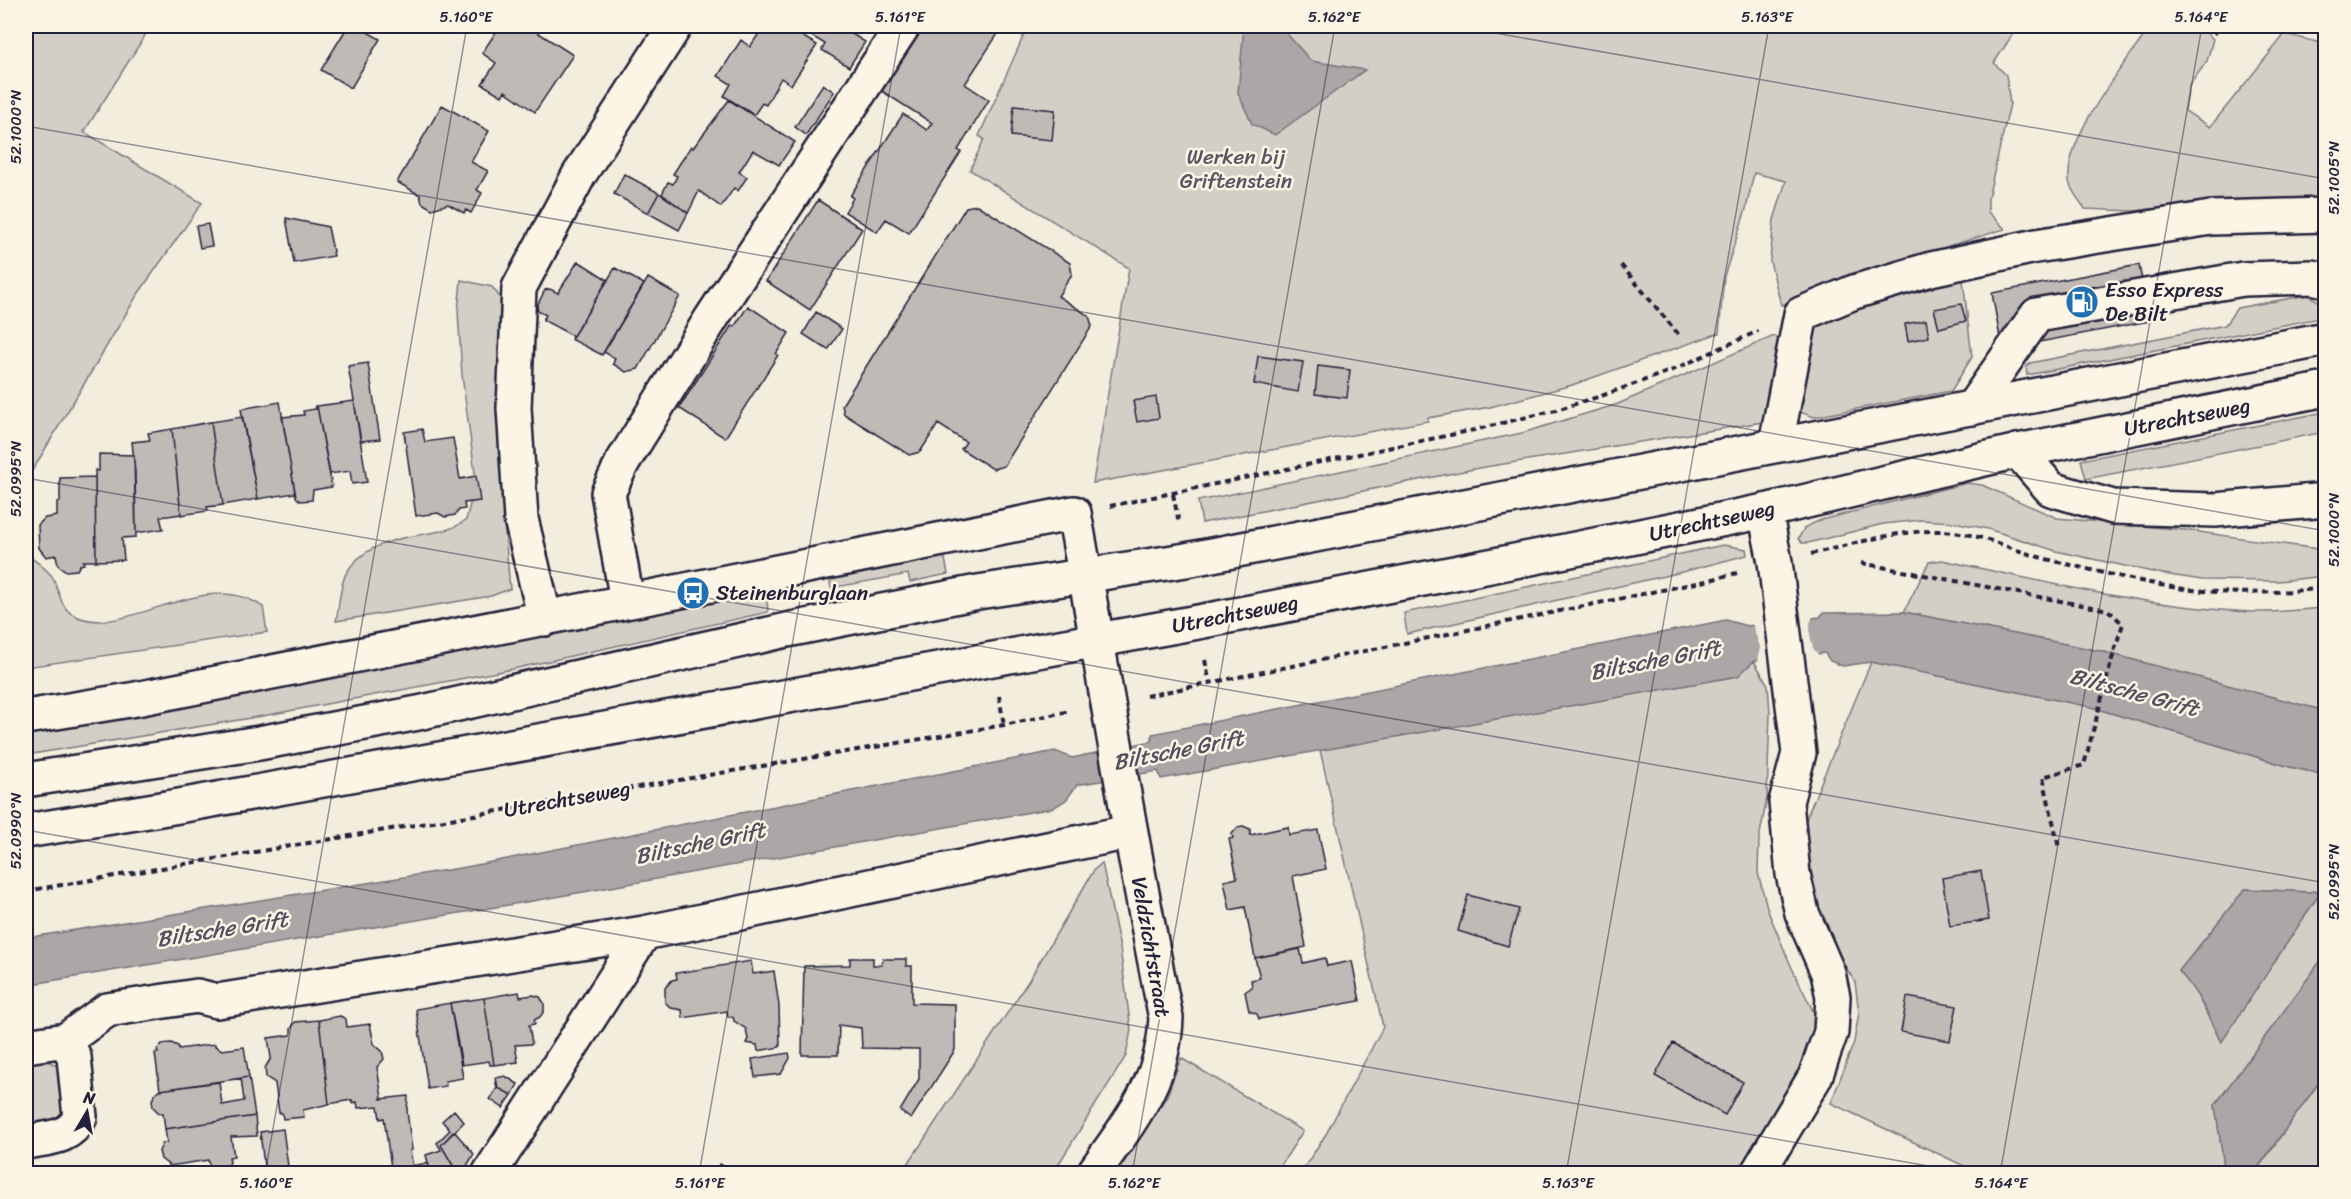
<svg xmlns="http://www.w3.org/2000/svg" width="2351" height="1199" font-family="Sriracha,sans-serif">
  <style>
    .green { fill: #d4cfc6; stroke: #7b7880; stroke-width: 1.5; fill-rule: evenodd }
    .water { fill: #aca7a6; stroke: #75727b; stroke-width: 1.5 }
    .pier { fill: #f3edde }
    .building { fill: #bfbab6; stroke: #22223b; stroke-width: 1.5 }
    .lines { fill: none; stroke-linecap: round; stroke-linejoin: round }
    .minor-casing { stroke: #22223b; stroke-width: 38 }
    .major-casing { stroke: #22223b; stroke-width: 38 }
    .path { stroke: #22223b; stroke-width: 4; stroke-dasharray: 6 4.5; stroke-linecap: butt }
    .minor { stroke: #fcf5e5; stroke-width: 33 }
    .major { stroke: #fcf5e5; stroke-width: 33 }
    .ticks { fill: none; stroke: #22223b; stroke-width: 1.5; stroke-opacity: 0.45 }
    .labels { text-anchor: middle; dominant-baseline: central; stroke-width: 5; stroke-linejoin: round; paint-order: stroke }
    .park-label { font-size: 21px; fill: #575665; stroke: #fcf5e5 }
    .poi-label { font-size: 21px; fill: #22223b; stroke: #fcf5e5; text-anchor: start }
    .street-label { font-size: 21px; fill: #22223b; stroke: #fcf5e5 }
    .water-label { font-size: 22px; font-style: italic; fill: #525160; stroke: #fcf5e5 }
    .neatline { fill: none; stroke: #22223b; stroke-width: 2 }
    .ticks-label { font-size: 15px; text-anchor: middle; fill: #22223b }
  </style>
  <rect width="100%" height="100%" fill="#f3edde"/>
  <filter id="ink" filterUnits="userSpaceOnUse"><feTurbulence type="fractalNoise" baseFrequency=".0167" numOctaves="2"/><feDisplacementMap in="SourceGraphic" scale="12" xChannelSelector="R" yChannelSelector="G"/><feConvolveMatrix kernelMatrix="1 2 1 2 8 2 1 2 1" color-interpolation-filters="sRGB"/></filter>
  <g filter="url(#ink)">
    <path class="green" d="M 26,26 L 151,26 L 84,132 L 202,203 L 136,297 L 26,481 Z
      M 1028,26 L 2018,26 L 1994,63 L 2006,75 L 2010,104 L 1988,198 L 1988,212 L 2005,229 L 1952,245 L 1781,305 L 1770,261 L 1774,220 L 1786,181 L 1754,173 L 1746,209 L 1724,276 L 1719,333 L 1572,385 L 1490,407 L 1428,418 L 1428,421 L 1093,483 L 1129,268 L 970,170 L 984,139 L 979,136 Z
      M 2151,26 L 2198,26 L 2213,39 L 2207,61 L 2189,86 L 2185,111 L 2210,127 L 2285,34 L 2325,44 L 2325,203 L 2212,201 L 2134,211 L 2085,209 C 2080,201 2070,190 2069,181 C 2065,135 2125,64 2151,26 Z
      M 1962,271 L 1972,357 L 1951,391 L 1814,417 L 1797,411 L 1808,336 L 1837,308 Z
      M 461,280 L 492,287 L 503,301 L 502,500 L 510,589 L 491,596 L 336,621 C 339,608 340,582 347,572 C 361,548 392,539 419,535 C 438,531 450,532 466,520 L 476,481 L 462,375 L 458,312 Z
      M 2308,295 L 2325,305 L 2325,317 L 2027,375 L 2026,367 L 2030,363 L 2225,325 L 2237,308 Z
      M 1774,336 L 1782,341 L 1770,413 L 1763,422 L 1479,468 L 1202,523 L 1198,501 L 1522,433 L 1618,404 Z
      M 2325,412 L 2325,432 L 2086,479 L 2081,460 Z
      M 1967,483 L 1982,485 L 2057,518 L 2185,530 L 2325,550 L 2325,576 L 2278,581 L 2202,580 L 2157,573 L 2056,551 L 1988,529 L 1954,522 L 1921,520 L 1883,524 L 1808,543 L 1802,543 L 1798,539 L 1805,527 L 1821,520 Z
      M 1723,545 L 1746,549 L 1747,555 L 1682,572 L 1407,634 L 1404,613 Z
      M 26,554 C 34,560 48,569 53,578 C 59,590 60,607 72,614 C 121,644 203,564 263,607 L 267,632 L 26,667 Z
      M 944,554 L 948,574 L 910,582 L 908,574 L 831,588 L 829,576 Z
      M 1942,560 C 2044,582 2147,607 2252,612 C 2276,613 2302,609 2325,608 L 2325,711 L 2100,651 L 1904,612 L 1929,562 Z
      M 769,590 L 772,599 L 767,601 L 768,612 L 513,669 L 257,717 L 26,755 L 26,731 C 274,689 522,642 769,590 Z
      M 1754,661 L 1768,685 L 1770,713 L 1767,798 L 1759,839 L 1758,873 L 1768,911 L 1791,966 L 1814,1013 L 1817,1033 L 1810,1063 L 1741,1173 L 1300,1174 L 1326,1134 L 1383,1027 L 1320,750 L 1737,676 Z
      M 1871,662 L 2091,707 L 2290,767 L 2325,775 L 2325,955 L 2215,1105 L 2225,1173 L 1979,1173 L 1831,1103 L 1854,1042 L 1859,1013 L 1855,982 L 1815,918 L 1799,845 L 1808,814 ZM 2245,889 L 2309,892 L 2322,890 L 2221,1042 L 2194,989 L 2179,971 Z
      M 1102,863 L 1120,948 L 1131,1030 L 1126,1056 L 1053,1173 L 902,1173 L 1029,980 L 1094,870 Z
      M 1181,1058 L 1303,1131 L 1276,1173 L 1117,1173 L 1167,1096 Z
      M 39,1061 L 50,1062 L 60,1068 L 69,1099 L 61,1118 L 26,1129 L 26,1063 Z
      M 2325,1074 L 2325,1165 L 2319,1173 L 2254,1174 Z"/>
    <path class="water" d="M 1244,26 L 1280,26 L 1311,61 L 1365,70 L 1275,135 L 1252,124 L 1238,93 Z
      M 1904,612 L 2100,651 L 2325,711 L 2325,775 L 2290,767 L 2091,707 L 1871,662 L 1843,666 L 1830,661 L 1825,653 L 1754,661 L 1738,676 L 1161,779 L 1158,771 L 1077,785 L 1066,800 L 1053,808 L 544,899 L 26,985 L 26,938 L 466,867 L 1055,751 L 1072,758 L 1152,741 L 1152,734 L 1726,620 L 1747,626 L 1820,617 L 1823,613 Z
      M 2245,889 L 2309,892 L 2322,890 L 2221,1043 C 2211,1017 2197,992 2179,971 Z
      M 2325,955 L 2325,1074 L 2254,1173 L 2225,1173 L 2215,1105 Z"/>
    <path class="pier" d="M 1814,614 L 1810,623 L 1810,635 L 1813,648 L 1820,657 L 1758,664 L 1760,647 L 1752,623 Z"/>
    <path class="building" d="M 348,26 L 357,26 L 380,39 L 351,88 L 321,70 Z
      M 500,26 L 528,26 L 573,55 L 535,112 L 505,91 L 502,96 L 482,84 L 496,63 L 482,53 Z
      M 764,26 L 785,26 L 817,45 L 791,85 L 781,78 L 766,105 L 762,103 L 754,115 L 724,96 L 731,84 L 718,76 L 741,40 L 750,47 Z
      M 795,26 L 839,26 L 865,42 L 849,67 L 822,50 L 825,44 Z
      M 918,26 L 1003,26 L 965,84 L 989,100 L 958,150 L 961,152 L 909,233 L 886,219 L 877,232 L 845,212 L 853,198 L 850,196 L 903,114 L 927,130 L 932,123 L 877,88 Z
      M 2206,26 L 2223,26 L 2215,34 Z
      M 823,84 L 834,92 L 806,135 L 795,127 Z
      M 729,100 L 795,142 L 779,165 L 753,150 L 739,172 L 747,177 L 738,191 L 734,188 L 721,207 L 699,191 L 688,213 L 662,194 L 668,182 L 673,184 L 677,176 L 673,174 L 691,146 L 693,148 Z
      M 442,105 L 489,131 L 471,162 L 488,171 L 477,190 L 482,193 L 471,213 L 466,210 L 464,213 L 448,204 L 432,209 L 422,203 L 420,195 L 397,182 Z
      M 1014,106 L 1055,110 L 1052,140 L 1011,136 Z
      M 624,174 L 659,193 L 648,213 L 614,194 Z
      M 659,193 L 688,213 L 679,230 L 648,213 Z
      M 818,200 L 862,229 L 810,310 L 766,281 Z
      M 977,205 L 1070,263 L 1072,274 L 1058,296 L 1089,316 L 1092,326 L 1004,466 L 993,469 L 961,449 L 966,442 L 938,424 L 920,452 L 909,455 L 844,414 L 842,405 L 966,207 Z
      M 286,218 L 328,227 L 334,256 L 294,263 Z
      M 208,224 L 212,246 L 200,248 L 196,226 Z
      M 578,261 L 608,280 L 573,336 L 543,320 L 546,315 L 538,311 L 537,306 L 545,290 L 550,289 L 558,293 Z
      M 2139,265 L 2150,321 L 2002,349 L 1992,293 Z
      M 615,268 L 644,284 L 602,355 L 571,339 Z
      M 648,278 L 680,296 L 638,369 L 626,372 L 613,364 L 615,358 L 604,352 Z
      M 1961,304 L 1966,321 L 1939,328 L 1934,309 Z
      M 748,306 L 789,333 L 776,354 L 778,355 L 725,438 L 679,408 L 732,325 L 734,327 Z
      M 816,312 L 842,329 L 828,350 L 803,334 Z
      M 1926,320 L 1929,337 L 1908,341 L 1905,324 Z
      M 1258,356 L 1303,362 L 1298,392 L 1254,384 Z
      M 368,363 L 380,439 L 361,441 L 348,366 Z
      M 1318,366 L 1350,370 L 1347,398 L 1315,394 Z
      M 1156,397 L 1159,418 L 1137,422 L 1133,401 Z
      M 354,401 L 367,482 L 352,484 L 350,471 L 330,474 L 317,406 Z
      M 280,402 L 295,493 L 258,499 L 241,409 Z
      M 315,406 L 317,406 L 332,487 L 313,490 L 312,500 L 300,501 L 296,497 L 282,417 L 304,415 L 303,411 L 316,409 Z
      M 242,417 L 258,499 L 223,505 L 211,422 Z
      M 211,422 L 223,505 L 207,507 L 208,511 L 181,515 L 172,429 Z
      M 172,429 L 181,514 L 160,517 L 163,529 L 136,533 L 135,472 L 132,442 L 150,440 L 148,433 Z
      M 422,429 L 425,442 L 453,438 L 460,479 L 476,476 L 480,501 L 464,503 L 465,509 L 459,510 L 455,515 L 445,517 L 438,513 L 416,516 L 404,432 Z
      M 99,454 L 134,455 L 136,537 L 122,538 L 124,560 L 96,561 L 95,470 L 99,471 Z
      M 95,477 L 96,561 L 83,561 L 84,564 L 80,565 L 77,570 L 66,571 L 58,565 L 56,555 L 46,557 L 39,548 L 38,525 L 45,518 L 57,516 L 57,502 L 60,502 L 60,478 Z
      M 1243,826 L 1250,829 L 1250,835 L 1288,827 L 1289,835 L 1318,830 L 1326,869 L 1293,876 L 1306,947 L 1255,958 L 1245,907 L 1230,910 L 1224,881 L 1237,878 L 1229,839 L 1233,838 L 1232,834 L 1238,827 Z
      M 1981,871 L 1989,920 L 1950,926 L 1942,878 Z
      M 1468,895 L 1519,909 L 1508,946 L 1458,931 Z
      M 1300,949 L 1303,963 L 1325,958 L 1327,966 L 1352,961 L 1360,1001 L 1259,1019 L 1257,1014 L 1249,1011 L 1245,992 L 1252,987 L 1251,980 L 1260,978 L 1255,958 Z
      M 850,958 L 873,958 L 873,965 L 882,965 L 883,959 L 906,959 L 906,966 L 912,966 L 912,1003 L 955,1004 L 955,1050 L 911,1119 L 900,1111 L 919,1079 L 919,1049 L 862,1048 L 861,1028 L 839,1025 L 838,1055 L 802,1055 L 804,966 L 850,965 Z
      M 751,961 L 753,974 L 774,971 L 779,1006 L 780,1047 L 758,1051 L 757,1045 L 746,1043 L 748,1039 L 746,1029 L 734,1021 L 733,1017 L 728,1017 L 727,1011 L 683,1018 L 682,1010 L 671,1008 L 665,1002 L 665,988 L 672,980 L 677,979 L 676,973 Z
      M 519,992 L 520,997 L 533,995 L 540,997 L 544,1003 L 544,1011 L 540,1017 L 534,1020 L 535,1024 L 529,1025 L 532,1044 L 515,1045 L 518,1062 L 494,1065 L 484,998 Z
      M 1907,997 L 1957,1006 L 1950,1041 L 1901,1032 Z
      M 484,998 L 494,1065 L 490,1065 L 489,1061 L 462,1065 L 450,1003 Z
      M 450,1003 L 463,1078 L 445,1081 L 446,1086 L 428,1089 L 416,1009 Z
      M 340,1016 L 346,1019 L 347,1027 L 370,1024 L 374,1044 L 382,1051 L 384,1059 L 377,1067 L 382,1098 L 380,1099 L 408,1096 L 407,1111 L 412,1150 L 410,1151 L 413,1166 L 410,1166 L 411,1174 L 385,1174 L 384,1169 L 391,1168 L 384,1118 L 380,1119 L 378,1106 L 358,1108 L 357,1102 L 352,1103 L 352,1100 L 329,1104 L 319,1020 Z
      M 319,1020 L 329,1104 L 303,1110 L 304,1117 L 283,1119 L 282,1113 L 279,1113 L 275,1083 L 266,1077 L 265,1068 L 271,1058 L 268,1038 L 291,1035 L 291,1029 L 295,1022 Z
      M 171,1043 L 178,1046 L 179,1049 L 215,1044 L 215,1046 L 222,1050 L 244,1047 L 249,1077 L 160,1090 L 155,1053 L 158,1053 L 157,1050 L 162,1044 Z
      M 1673,1043 L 1743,1082 L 1725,1115 L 1655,1076 Z
      M 789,1053 L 790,1058 L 781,1074 L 755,1077 L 752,1059 Z
      M 505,1076 L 518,1084 L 512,1095 L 498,1088 L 496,1078 Z
      M 249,1077 L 255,1116 L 165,1129 L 163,1113 L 159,1113 L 153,1107 L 152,1100 L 156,1092 L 160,1090 L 219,1082 L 222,1105 L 244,1101 L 241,1078 Z
      M 495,1078 L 498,1088 L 512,1095 L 503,1108 L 490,1099 L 497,1088 Z
      M 454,1110 L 464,1122 L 441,1145 L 458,1174 L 431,1174 L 426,1155 L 441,1150 L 437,1143 L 450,1130 L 442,1121 Z
      M 255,1116 L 257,1136 L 231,1137 L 234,1156 L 229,1157 L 230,1162 L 228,1166 L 221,1170 L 210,1167 L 208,1160 L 170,1166 L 161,1159 L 159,1151 L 163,1143 L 167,1142 L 165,1129 Z
      M 283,1129 L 289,1174 L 265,1174 L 260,1132 Z
      M 454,1131 L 474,1154 L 462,1174 L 458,1174 L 441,1145 Z
      M 427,1163 L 431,1174 L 411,1174 L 410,1166 Z
      M 720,1164 L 733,1172 L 732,1174 L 715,1174 Z"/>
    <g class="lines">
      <defs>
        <path id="minor" d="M 1972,408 L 2037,315 L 2243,279 L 2312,277 L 2326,280
          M 1776,444 L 1801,314 L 1854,292 L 1931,269 L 2036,246 L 2211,218 L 2326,215
          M 2018,451 L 2051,489 L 2113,507 L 2215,510 L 2326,500
          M 627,601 L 608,493 L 622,463 L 711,319 L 903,26
          M 545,619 L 521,519 L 514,408 L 519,288 L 579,175 L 675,26
          M 26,717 L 136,699 L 1074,513 C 1105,681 1132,850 1166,1018 C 1164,1083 1128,1123 1093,1174
          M 26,1046 L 66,1040 L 107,1010 L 197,996 L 217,1001 L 644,933 L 1129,832
          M 26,1142 C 47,1138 70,1139 80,1117 L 74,1057 L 66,1040
          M 489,1174 L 644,933
          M 1757,1174 L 1815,1077 L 1831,1032 L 1833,997 L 1828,973 L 1802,913 L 1793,874 L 1786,802 L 1799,753 L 1775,562 L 1765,511"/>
        <path id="major" d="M 26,780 L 259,743 L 418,713 L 787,630 L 978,592 L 1186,560 L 2326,339
          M 26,831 L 179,806 L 1198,622 L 1470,570 L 1765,511 L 2018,451 L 2326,389"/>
      </defs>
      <use href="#minor" class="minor-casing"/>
      <use href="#major" class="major-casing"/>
      <path class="path" d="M 1621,265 L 1679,335
        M 1173,494 L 1179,523
        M 1110,506 L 1474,430 L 1556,410 L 1601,396 L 1673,370 L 1758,331
        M 1811,554 C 1854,544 1897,530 1941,531 C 1978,532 2011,550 2046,559 C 2092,570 2138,582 2184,589 C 2231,595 2279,593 2326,588
        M 1861,563 L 2108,610 L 2123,624 L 2115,648 L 2084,765 L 2043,777 L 2059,848
        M 1205,660 L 1210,684
        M 999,696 L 1004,725
        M 1146,696 L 1706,581 L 1737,573
        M 26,891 L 1004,725 L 1070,711"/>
      <use href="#minor" class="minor"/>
      <use href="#major" class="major"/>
    </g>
  </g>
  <path class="ticks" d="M 1455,26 L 2326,179M 26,72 L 34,26M 26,126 L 2326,531M 26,478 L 2326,883M 26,830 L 1974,1174M 265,1174 L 467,26M 699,1174 L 901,26M 1132,1174 L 1335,26M 1566,1174 L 1769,26M 2000,1174 L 2202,26"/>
  <defs>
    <symbol id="fuel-disc" viewBox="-11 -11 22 22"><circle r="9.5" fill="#1f6fb2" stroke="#fcf5e5"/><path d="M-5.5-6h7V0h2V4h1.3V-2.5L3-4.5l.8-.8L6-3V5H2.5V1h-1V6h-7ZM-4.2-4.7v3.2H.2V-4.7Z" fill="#fff"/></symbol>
    <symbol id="bus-disc" viewBox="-11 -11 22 22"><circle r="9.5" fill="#1f6fb2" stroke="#fcf5e5"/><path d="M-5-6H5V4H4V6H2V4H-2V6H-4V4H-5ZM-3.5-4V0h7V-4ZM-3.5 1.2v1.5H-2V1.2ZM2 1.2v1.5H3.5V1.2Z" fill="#fff"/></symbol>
  </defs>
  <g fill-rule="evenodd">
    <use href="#fuel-disc" x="2063" y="283" width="38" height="38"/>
    <use href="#bus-disc" x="674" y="574" width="38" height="38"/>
  </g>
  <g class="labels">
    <g class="park-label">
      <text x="1236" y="157">Werken bij<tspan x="1236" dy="24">Griftenstein</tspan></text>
    </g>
    <g class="poi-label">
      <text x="2105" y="290">Esso Express<tspan x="2105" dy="24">De Bilt</tspan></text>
      <text x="716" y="593">Steinenburglaan</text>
    </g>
    <g class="street-label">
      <text transform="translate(2187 417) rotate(-11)">Utrechtseweg</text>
      <text transform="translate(1712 521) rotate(-12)">Utrechtseweg</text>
      <text transform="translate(1235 614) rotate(-11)">Utrechtseweg</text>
      <text transform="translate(567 799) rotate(-10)">Utrechtseweg</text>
      <text transform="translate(1151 947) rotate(80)">Veldzichtstraat</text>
    </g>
    <g class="water-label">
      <text transform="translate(1655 660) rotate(-11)">Biltsche Grift</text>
      <text transform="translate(2134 692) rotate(15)">Biltsche Grift</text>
      <text transform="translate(1178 750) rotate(-11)">Biltsche Grift</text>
      <text transform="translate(700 843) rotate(-12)">Biltsche Grift</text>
      <text transform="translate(222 929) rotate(-9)">Biltsche Grift</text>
    </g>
  </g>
  <rect width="2351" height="1199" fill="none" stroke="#fcf5e5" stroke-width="66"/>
  <g transform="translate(87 1112) rotate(10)" stroke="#fcf5e5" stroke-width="4.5" paint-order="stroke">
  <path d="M0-4.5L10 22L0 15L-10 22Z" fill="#22223b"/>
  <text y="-9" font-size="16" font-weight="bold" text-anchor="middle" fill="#22223b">N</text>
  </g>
  <rect x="33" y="33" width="2285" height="1133" class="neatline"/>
  <g class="ticks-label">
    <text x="466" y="22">5.160°E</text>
    <text x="900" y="22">5.161°E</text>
    <text x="1334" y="22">5.162°E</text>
    <text x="1767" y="22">5.163°E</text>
    <text x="2201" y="22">5.164°E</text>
    <text transform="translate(16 127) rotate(-90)" y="5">52.1000°N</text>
    <text transform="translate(2334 178) rotate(-90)" y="5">52.1005°N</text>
    <text transform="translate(16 479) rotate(-90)" y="5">52.0995°N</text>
    <text transform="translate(2334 530) rotate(-90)" y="5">52.1000°N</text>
    <text transform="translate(16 831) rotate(-90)" y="5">52.0990°N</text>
    <text transform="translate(2334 882) rotate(-90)" y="5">52.0995°N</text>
    <text x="266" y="1188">5.160°E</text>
    <text x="700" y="1188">5.161°E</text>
    <text x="1134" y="1188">5.162°E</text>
    <text x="1568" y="1188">5.163°E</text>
    <text x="2001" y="1188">5.164°E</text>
  </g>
</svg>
